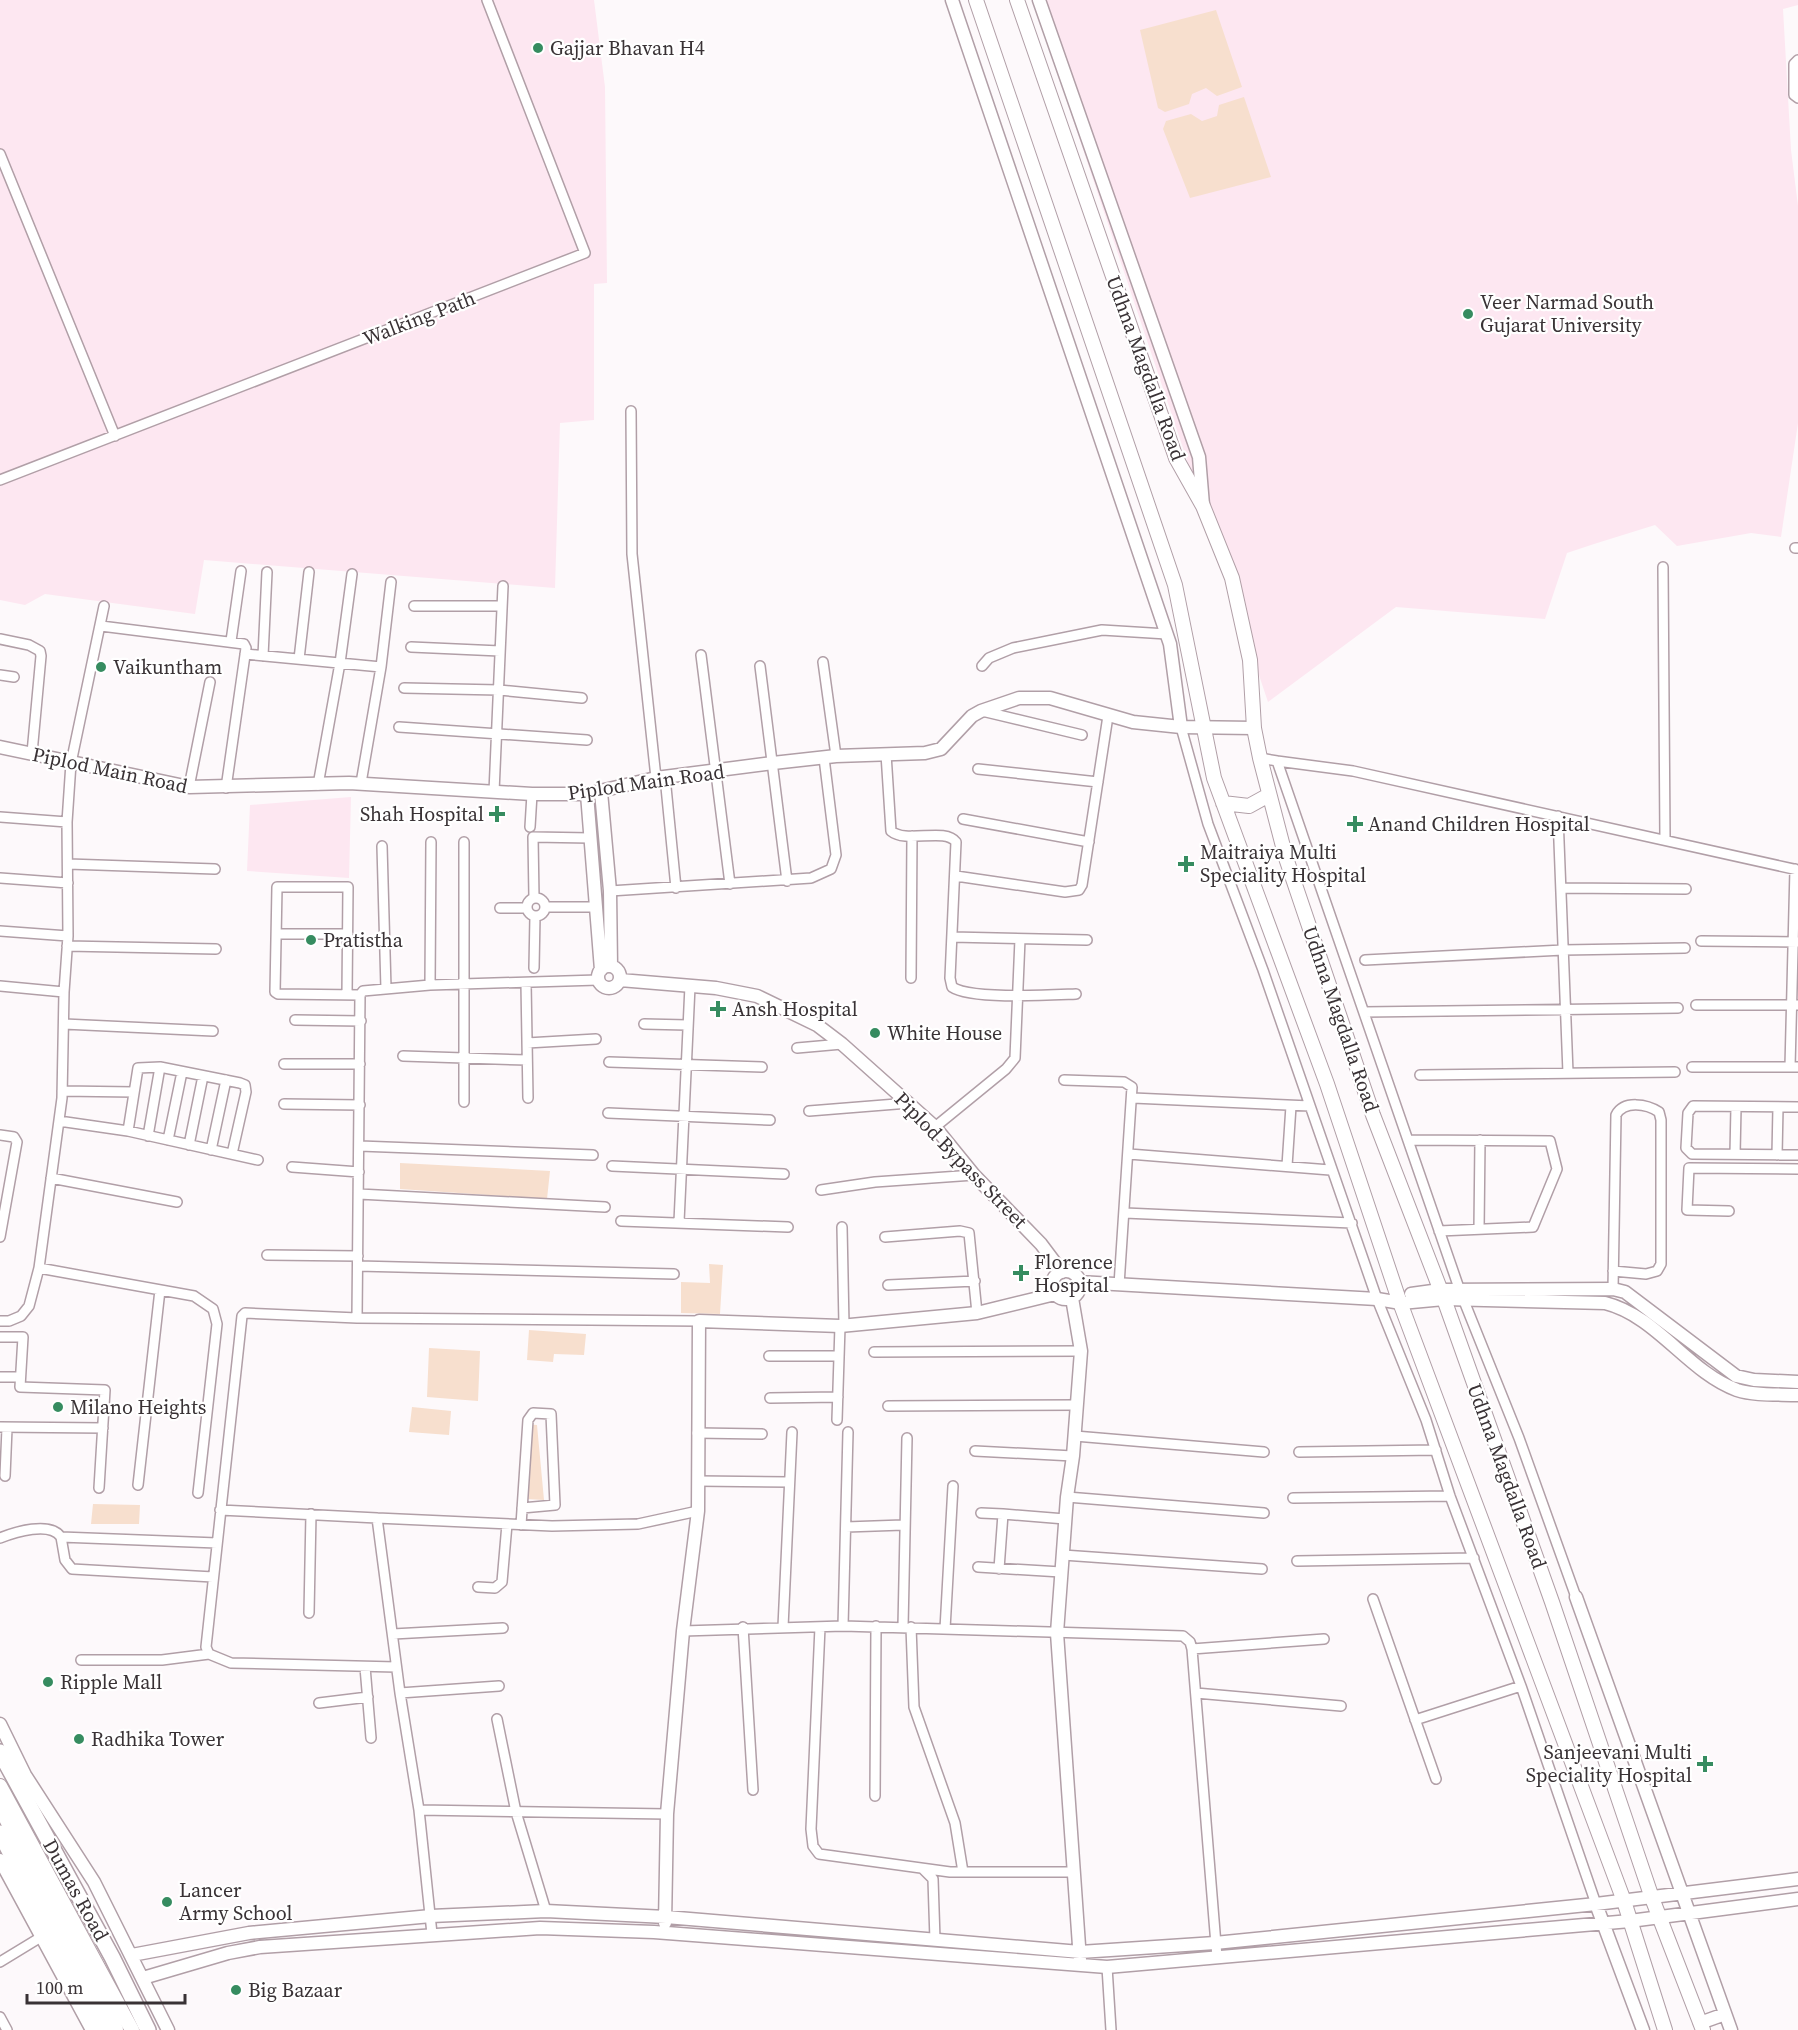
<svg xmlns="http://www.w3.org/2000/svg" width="1798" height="2030" font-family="'Source Serif 4',serif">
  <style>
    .built { fill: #fde7f1 }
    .green { fill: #f7dfce }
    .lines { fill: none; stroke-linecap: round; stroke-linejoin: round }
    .minor-casing { stroke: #b19fa7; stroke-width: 12 }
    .tertiary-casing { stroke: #b19fa7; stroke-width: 15 }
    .secondary-casing { stroke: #b19fa7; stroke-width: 16 }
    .primary-casing { stroke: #b19fa7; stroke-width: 18 }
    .minor { stroke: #fff; stroke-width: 9 }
    .tertiary { stroke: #fff; stroke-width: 12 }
    .secondary { stroke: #fff; stroke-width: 14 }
    .primary { stroke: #fff; stroke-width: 15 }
    .poi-dot { fill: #368c60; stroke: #fff; stroke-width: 2 }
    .labels { text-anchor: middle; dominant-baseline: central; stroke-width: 4.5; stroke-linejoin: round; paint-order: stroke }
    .poi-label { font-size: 20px; fill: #393235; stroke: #fff; text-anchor: start }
    .street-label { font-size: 20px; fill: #393235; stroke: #fff }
  </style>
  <rect width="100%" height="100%" fill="#fdf9fb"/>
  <path class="built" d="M 0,0 L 594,0 L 605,87 L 607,283 L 594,284 L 594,420 L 560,423 L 555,588 L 204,560 L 195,614 L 45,594 L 25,605 L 0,600 Z
    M 1033,0 L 1798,0 L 1798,5 L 1783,9 L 1791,150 L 1798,206 L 1798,423 L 1781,537 L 1751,533 L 1677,546 L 1655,525 L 1594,544 L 1567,553 L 1545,619 L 1396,607 L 1268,702 Z
    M 351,797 L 349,878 L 247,871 L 250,805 Z"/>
  <path class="green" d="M 1216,10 L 1242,87 L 1217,96 L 1206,88 L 1192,94 L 1189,104 L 1165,112 L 1158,108 L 1140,30 Z
    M 1244,97 L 1271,177 L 1190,198 L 1163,129 L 1166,121 L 1191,114 L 1202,121 L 1217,116 L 1219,105 Z
    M 400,1163 L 550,1171 L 547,1199 L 400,1189 Z
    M 709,1264 L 723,1265 L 720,1314 L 681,1313 L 681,1282 L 710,1283 Z
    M 529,1330 L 586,1334 L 584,1355 L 554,1354 L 553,1362 L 527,1360 Z
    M 429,1348 L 480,1351 L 478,1401 L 427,1397 Z
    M 412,1407 L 451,1411 L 449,1435 L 409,1432 Z
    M 524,1424 L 537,1425 L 544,1500 L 526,1499 Z
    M 93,1504 L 140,1505 L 139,1524 L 91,1524 Z"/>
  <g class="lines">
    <defs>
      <path id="minor" d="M 1798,60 L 1794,64 L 1794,95 L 1798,98
        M 0,154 L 115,436
        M 631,411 L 632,554 L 656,778
        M 0,480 L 585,253 L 487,0
        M 1795,548 L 1798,548
        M 1663,567 L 1665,839
        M 414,606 L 502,606
        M 101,626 L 244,644 L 246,648 L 226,788
        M 0,639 L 29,645 L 40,651 L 41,656 L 32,753
        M 231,641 L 241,571
        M 411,647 L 500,651
        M 245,654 L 381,667
        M 701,655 L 730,884
        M 263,656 L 267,572
        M 299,659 L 309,572
        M 823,662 L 836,756
        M 760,666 L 787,881
        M 982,666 L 989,658 L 1013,648 L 1102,630 L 1167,634
        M 0,675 L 14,677
        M 404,688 L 499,690 L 582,698
        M 982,711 L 1082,735
        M 399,727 L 587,740
        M 1181,727 L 1208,824 L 1263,970 L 1377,1299 L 1426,1420 L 1450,1496 L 1521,1686 L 1596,1904
        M 886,754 L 891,831 C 906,844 945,827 956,842 L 950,978 L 952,987 C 971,1000 1051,995 1076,994
        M 1260,758 L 1277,761 L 1460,1291 L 1519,1438 L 1576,1597
        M 1277,761 L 1353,771 L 1798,870
        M 978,769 L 1098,782
        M 665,777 L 676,888
        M 361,783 L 381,667 L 391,582
        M 318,785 L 340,663 L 352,574
        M 189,787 L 210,682
        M 494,792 L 503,586
        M 1558,816 L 1568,1073
        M 0,817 L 67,822
        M 963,819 L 1089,842
        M 530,827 L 532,794
        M 382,846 L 386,989
        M 68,864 L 215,869
        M 956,876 L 1065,892 L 1079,890 L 1082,885 L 1108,716
        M 0,878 L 68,883
        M 1561,888 L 1686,889
        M 610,891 L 811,878 L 831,869 L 836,855 L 824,758
        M527 907a9 9 0 1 1 18 0a9 9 0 1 1-18 0Z
        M 534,898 L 533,837 L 590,838
        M 545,907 L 595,907
        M 500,908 L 527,908
        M 0,931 L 68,936
        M 276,934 L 348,934
        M 952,937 L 1087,940
        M 1701,941 L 1798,942
        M 67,946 L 216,949
        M 1365,960 L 1563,950 L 1685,948
        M 534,968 L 535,916
        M 911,978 L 912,836
        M 526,983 L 528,1098
        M 430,985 L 431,842
        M 0,986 L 64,992
        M 347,995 L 348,887 L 277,887 L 275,992 L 278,994 L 360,995
        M 1696,1005 L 1798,1005
        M 1364,1012 L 1678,1008
        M 295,1020 L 361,1021
        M 64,1024 L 213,1031
        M 644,1024 L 687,1025
        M 527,1043 L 596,1039
        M 797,1048 L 842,1044
        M 403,1056 L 527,1060
        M 609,1062 L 762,1067
        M 284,1064 L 360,1064
        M 1692,1067 L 1798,1067
        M 1790,1067 L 1795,869
        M 1420,1075 L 1675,1072
        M 1064,1080 L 1124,1082 L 1132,1087 L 1119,1285
        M 62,1091 L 134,1092
        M 1133,1098 L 1310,1106
        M 464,1102 L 464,842
        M 284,1104 L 360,1105
        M 1798,1107 L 1693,1106 L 1688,1113 L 1686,1148 L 1692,1154 L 1798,1155
        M 809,1111 L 909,1103
        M 608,1113 L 770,1120
        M 59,1121 L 128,1131 L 258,1160
        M 935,1127 L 1006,1069 L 1015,1058 L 1020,939
        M 128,1131 L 138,1068 L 160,1067 L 240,1083 L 245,1085 L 246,1092 L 232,1154
        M 0,1135 L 14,1137 L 17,1142 L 0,1237
        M 148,1136 L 160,1067
        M 168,1140 L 182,1072
        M 1408,1140 L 1550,1141 L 1557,1169 L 1533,1227 L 1439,1231
        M 189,1145 L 203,1076
        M 360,1146 L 593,1155
        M 211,1150 L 226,1080
        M 1129,1154 L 1330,1170
        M 1735,1154 L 1736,1107
        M 1777,1155 L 1778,1107
        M 612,1166 L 784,1174
        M 1287,1166 L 1291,1106
        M 292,1167 L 359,1172
        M 51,1178 L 177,1202
        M 821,1190 L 875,1182 L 974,1175
        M 359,1194 L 605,1207
        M 1729,1211 L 1687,1210 L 1689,1168 L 1798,1169
        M 1125,1213 L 1352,1223
        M 621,1221 L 788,1227
        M 679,1222 L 690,986
        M 842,1227 L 844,1325
        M 1479,1229 L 1480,1140
        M 885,1237 L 960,1231 L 969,1233 L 977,1313
        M 267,1255 L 358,1256
        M 358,1266 L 674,1274
        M 39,1268 L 194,1296 L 213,1309 L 217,1324 L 198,1493
        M 888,1285 L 975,1281
        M 1613,1289 L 1616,1115 C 1624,1100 1647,1104 1659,1112 L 1661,1120 L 1661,1264 L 1657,1271 L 1646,1274 L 1613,1271
        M 357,1318 L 360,995 L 363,991 L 430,985 L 598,980
        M 0,1321 L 9,1321 L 21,1316 L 29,1306 L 39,1268 L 62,1098 L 64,992 L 68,936 L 67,822 L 71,763 L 104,606
        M 0,1337 L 23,1337 L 20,1387 L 105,1390 L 99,1488
        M 874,1352 L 1081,1351
        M 769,1356 L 839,1356
        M 0,1377 L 20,1377
        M 770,1398 L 838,1397
        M 888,1406 L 1077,1405
        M 837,1420 L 840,1326
        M 0,1427 L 103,1428
        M 697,1433 L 762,1434
        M 1075,1436 L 1264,1452
        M 975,1451 L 1073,1456
        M 1299,1452 L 1436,1450
        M 5,1476 L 7,1428
        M 698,1481 L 789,1482
        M 138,1485 L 160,1290
        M 1067,1497 L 1264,1513
        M 1293,1498 L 1450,1496
        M 220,1510 L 377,1518 L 400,1693 L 419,1810 L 432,1934
        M 981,1513 L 1003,1514
        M 377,1518 L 552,1526 L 638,1524 L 698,1511
        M 521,1525 L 528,1420 L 533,1413 L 551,1414 L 555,1505 L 522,1508
        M 846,1527 L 903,1525
        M 61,1537 L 217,1543
        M 0,1538 C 15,1532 50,1521 61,1537 L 65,1560 L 72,1569 L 213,1577
        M 1063,1555 L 1262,1569
        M 1297,1561 L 1474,1558
        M 978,1567 L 1061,1572
        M 999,1569 L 1003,1514 L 1065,1519
        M 478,1587 L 495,1588 L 502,1582 L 507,1524
        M 1373,1599 L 1436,1779
        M 309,1613 L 311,1514
        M 843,1626 L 848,1432
        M 743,1627 L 753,1790
        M 783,1627 L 792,1432
        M 820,1627 L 811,1829 L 813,1846 L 819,1854 L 950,1872 L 1074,1872
        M 903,1627 L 907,1438
        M 911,1627 L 914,1707 L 955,1823 L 963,1872
        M 945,1629 L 953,1486
        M 683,1631 L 843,1626 L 1183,1636 L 1190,1642 L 1192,1649 L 1217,1957
        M 393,1634 L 503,1628
        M 1192,1649 L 1324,1639
        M 81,1660 L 162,1660 L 209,1654
        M 365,1667 L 371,1738
        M 396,1667 L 231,1663 L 209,1654 L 206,1647 L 242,1316 L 245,1313 L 357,1318 L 699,1321
        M 400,1693 L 499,1686
        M 1196,1693 L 1341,1706
        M 319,1703 L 368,1697
        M 497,1719 L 516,1812 L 546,1911
        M 1415,1720 L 1521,1686
        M 875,1796 L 876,1626
        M 419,1810 L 667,1814
        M 923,1869 L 933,1879 L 935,1940
        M 0,1962 L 41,1937
        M 1107,1967 L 1111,2030
        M 0,2017 L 7,2030"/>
      <path id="tertiary" d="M 952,0 L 1170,644 L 1181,727
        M 1039,0 L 1199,457 L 1203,505
        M 0,747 L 189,787 L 349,783 L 532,794 L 587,794 L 656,778 L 773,763 L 836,756 L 925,753 L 941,749 L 972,716 L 981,711 L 1019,698 L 1050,698 L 1133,722 L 1181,727 L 1254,728
        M 601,792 L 610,891 L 611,966
        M 587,794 L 601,970
        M598 977a11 11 0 1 1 22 0a11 11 0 1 1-22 0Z
        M 620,980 L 716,988 L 757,996 L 817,1025 L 842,1044 L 935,1127 L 974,1175 L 1041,1244 L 1062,1272
        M1052 1285a14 14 0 1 1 28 0a14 14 0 1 1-28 0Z
        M 1079,1282 L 1377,1299 L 1401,1303 L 1444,1299 L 1605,1303 C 1657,1316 1688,1372 1737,1390 C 1755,1396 1779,1394 1798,1395
        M 1411,1294 L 1440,1290 L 1613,1289 L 1625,1292 L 1736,1376 L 1754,1380 L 1798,1382
        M 1072,1298 L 1081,1351 L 1073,1456 L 1067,1497 L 1057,1633 L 1080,1960
        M 1576,1597 L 1731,2030
        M 0,1724 L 25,1775 L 94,1882 L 168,2030
        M 0,1860 L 92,2030
        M 1596,1904 L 1643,2030
        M 665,1923 L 667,1814 L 683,1631 L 698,1511 L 699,1321 L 840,1326 L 977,1313 L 1055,1294
        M 132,1955 L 249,1933 L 431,1916 L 546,1911 L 666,1917 L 1080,1952 L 1215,1943 L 1596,1904 L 1798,1879
        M 143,1978 L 228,1953 L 260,1947 L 540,1928 L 654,1932 L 1107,1967 L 1630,1921 L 1798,1899
        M 1700,2023 L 1725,2014"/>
      <path id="secondary" d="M 976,0 L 1175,585 L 1214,778 L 1327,1084 L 1398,1297 L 1624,1901 L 1665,2030
        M 1017,0 L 1176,458 L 1203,506 L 1232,578 L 1250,660 L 1254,728 L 1260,758 L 1286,858 L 1373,1115 L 1444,1299 L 1552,1602 L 1652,1898 L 1703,2030
        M 1223,803 L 1249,806 L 1269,795
        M 0,1786 L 132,2030
        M 0,1807 L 116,2030"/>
      <path id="primary" d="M 0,1752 L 112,1957 L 148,2030
        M 0,1833 L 102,2030"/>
    </defs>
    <use href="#minor" class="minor-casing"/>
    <use href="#tertiary" class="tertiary-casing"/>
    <use href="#secondary" class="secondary-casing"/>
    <use href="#primary" class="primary-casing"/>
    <use href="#minor" class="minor"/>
    <use href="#tertiary" class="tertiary"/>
    <use href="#secondary" class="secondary"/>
    <use href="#primary" class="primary"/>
  </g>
  <g class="poi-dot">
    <circle cx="538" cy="48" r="6"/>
    <circle cx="1468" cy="314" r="6"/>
    <circle cx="101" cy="667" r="6"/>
    <path d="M494 805h6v6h6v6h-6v6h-6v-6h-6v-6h6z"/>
    <path d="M1352 815h6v6h6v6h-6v6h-6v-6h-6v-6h6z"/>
    <path d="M1183 855h6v6h6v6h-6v6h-6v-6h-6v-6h6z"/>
    <circle cx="311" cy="940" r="6"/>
    <path d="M715 1000h6v6h6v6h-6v6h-6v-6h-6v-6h6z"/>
    <circle cx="875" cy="1033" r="6"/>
    <path d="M1018 1264h6v6h6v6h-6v6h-6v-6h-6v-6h6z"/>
    <circle cx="58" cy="1407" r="6"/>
    <circle cx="48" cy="1682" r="6"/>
    <circle cx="79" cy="1739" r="6"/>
    <path d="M1702 1755h6v6h6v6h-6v6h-6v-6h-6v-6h6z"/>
    <circle cx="167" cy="1902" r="6"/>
    <circle cx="236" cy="1990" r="6"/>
  </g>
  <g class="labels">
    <g class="poi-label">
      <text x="550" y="48">Gajjar Bhavan H4</text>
      <text x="1480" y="302">Veer Narmad South<tspan x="1480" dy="23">Gujarat University</tspan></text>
      <text x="113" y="667">Vaikuntham</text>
      <text x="484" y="814" text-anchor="end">Shah Hospital</text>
      <text x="1368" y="824">Anand Children Hospital</text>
      <text x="1200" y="852">Maitraiya Multi<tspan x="1200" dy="23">Speciality Hospital</tspan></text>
      <text x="323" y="940">Pratistha</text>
      <text x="732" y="1009">Ansh Hospital</text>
      <text x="887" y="1033">White House</text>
      <text x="1034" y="1262">Florence<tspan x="1034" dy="23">Hospital</tspan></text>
      <text x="70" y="1407">Milano Heights</text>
      <text x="60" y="1682">Ripple Mall</text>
      <text x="91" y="1739">Radhika Tower</text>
      <text x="1692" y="1752" text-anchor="end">Sanjeevani Multi<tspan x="1692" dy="23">Speciality Hospital</tspan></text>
      <text x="179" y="1890">Lancer<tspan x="179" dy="23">Army School</tspan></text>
      <text x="248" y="1990">Big Bazaar</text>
    </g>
    <g class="street-label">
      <text transform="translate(419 318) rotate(-21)">Walking Path</text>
      <text transform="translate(1146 368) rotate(70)">Udhna Magdalla Road</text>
      <text transform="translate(110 770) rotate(12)">Piplod Main Road</text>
      <text transform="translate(646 782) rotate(-8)">Piplod Main Road</text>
      <text transform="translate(1341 1019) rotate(71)">Udhna Magdalla Road</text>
      <text transform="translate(961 1160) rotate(46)">Piplod Bypass Street</text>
      <text transform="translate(1507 1476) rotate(70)">Udhna Magdalla Road</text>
      <text transform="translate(76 1890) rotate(61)">Dumas Road</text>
    </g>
  </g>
  <path d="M27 1994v9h158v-9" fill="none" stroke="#393235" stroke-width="3"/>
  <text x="36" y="1994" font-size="18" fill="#393235" stroke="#ffffff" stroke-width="4.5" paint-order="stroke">100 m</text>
</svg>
